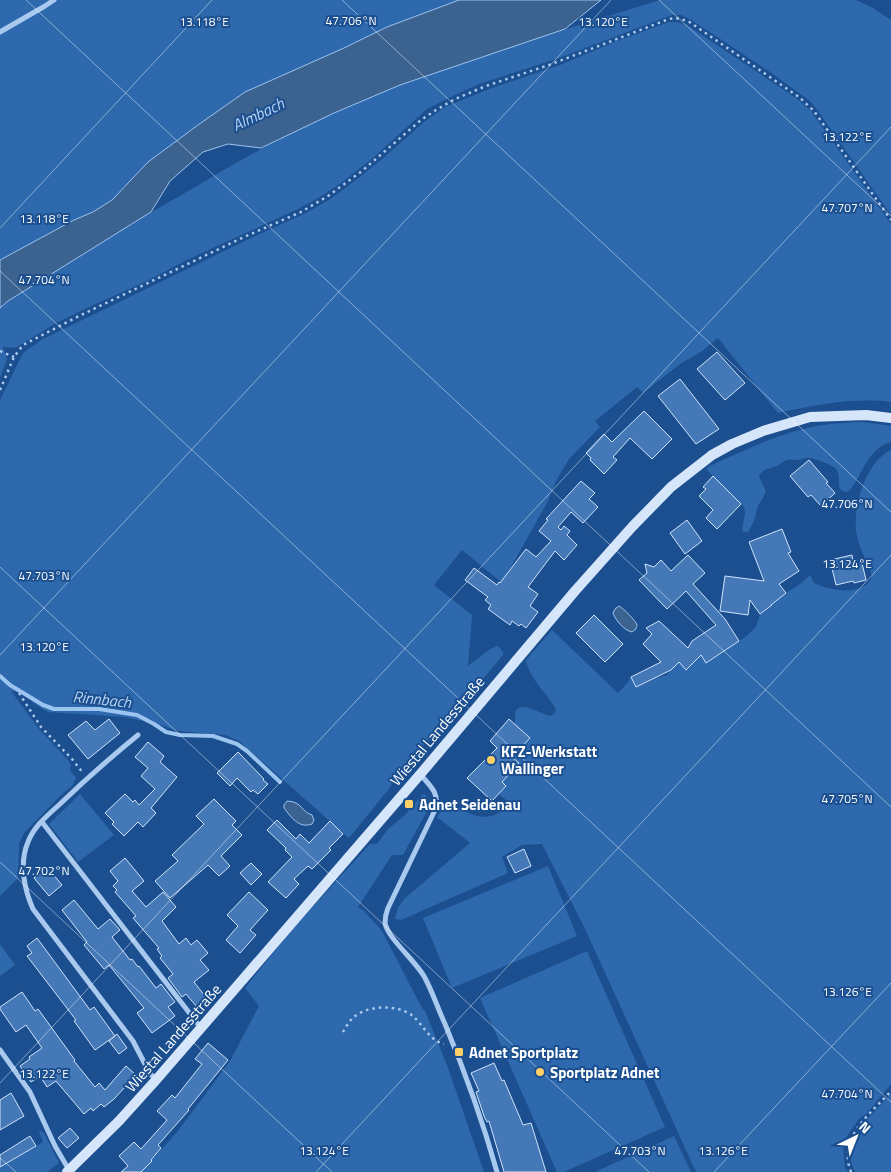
<svg xmlns="http://www.w3.org/2000/svg" width="891" height="1172" font-family="'Titillium Web',sans-serif">
  <style>
    .green { fill: #2e69ad }
    .water { fill: #3c6290; stroke: #9cc4f0 }
    .lines { fill: none; stroke-linecap: round; stroke-linejoin: round }
    .stream { stroke: #9cc4f0; stroke-width: 4 }
    .building { fill: #4478b7; stroke: #cfe3fa }
    .path { stroke: #a9c9ee; stroke-width: 2.5; stroke-dasharray: 2.5 4; stroke-linecap: butt }
    .minor { stroke: #a9c9ee; stroke-width: 5 }
    .secondary { stroke: #d6e6fa; stroke-width: 10 }
    .ticks { fill: none; stroke: #fff; stroke-width: 1; stroke-opacity: 0.45 }
    .poi-dot { fill: #ffd166; stroke: #1b4f8f; stroke-width: 2 }
    .labels { text-anchor: middle; dominant-baseline: central; stroke-width: 4; stroke-linejoin: round; paint-order: stroke }
    .street-label { font-size: 15px; fill: #fff; stroke: #1b4f8f }
    .poi-label { font-size: 15px; font-weight: bold; fill: #fff; stroke: #1b4f8f; text-anchor: start }
    .water-label { font-size: 16px; font-style: italic; fill: #b5d3f5; stroke: #1b4f8f }
    .ticks-label { font-size: 12px; text-anchor: middle; fill: #fff; stroke: #1b4f8f; stroke-width: 4; stroke-linejoin: round; paint-order: stroke }
  </style>
  <rect width="100%" height="100%" fill="#1b4f8f"/>
  <path class="green" d="M 0,0 L 459,0 L 387,27 L 344,48 L 245,92 L 198,125 L 148,162 L 112,200 L 93,212 L 74,220 L 0,260 Z
    M 660,0 L 856,0 L 873,8 L 891,20 L 891,215 L 818,111 L 810,101 L 770,72 L 690,19 L 681,15 L 672,15 L 559,58 L 479,84 L 453,96 L 427,109 L 373,158 L 341,183 L 320,197 L 298,209 L 189,259 L 147,281 L 89,307 L 56,323 L 17,347 L 11,348 L 3,347 L 7,359 L 0,378 L 0,308 L 8,301 C 72,261 136,220 202,183 C 245,157 289,133 335,112 C 439,66 552,34 660,0 Z
    M 669,22 L 676,22 L 687,25 L 796,98 L 811,111 L 891,224 L 891,402 C 854,397 814,405 778,413 L 718,338 L 701,352 L 680,364 L 643,393 L 637,387 L 595,421 L 600,427 L 569,459 L 556,481 L 548,501 L 507,574 L 501,582 L 462,550 L 434,585 L 472,615 L 468,666 L 490,649 L 498,646 L 503,652 L 503,655 L 439,731 L 407,761 L 388,790 L 349,838 L 239,741 L 225,735 L 178,731 L 157,724 L 125,717 L 48,712 L 33,703 L 27,693 L 11,691 L 39,729 L 68,760 L 71,765 L 70,770 L 76,778 L 72,786 L 63,793 L 24,833 L 19,844 L 18,878 L 0,896 L 0,400 L 23,353 L 41,340 L 253,237 L 306,213 L 332,198 L 361,176 L 382,159 L 424,122 L 445,107 L 489,89 L 560,65 L 617,41 Z
    M 862,422 L 891,426 L 891,442 C 875,446 866,462 859,476 C 855,482 853,488 847,492 C 832,490 844,476 835,468 C 830,464 813,457 806,458 C 804,458 801,459 799,460 C 795,460 791,459 787,460 C 784,461 780,464 777,466 C 769,469 762,468 759,477 L 766,491 L 763,498 L 758,506 L 754,521 L 748,532 L 745,532 L 742,531 L 745,513 L 744,507 L 708,471 L 707,469 L 708,467 C 745,450 783,431 823,425 C 836,423 849,423 862,422 Z
    M 891,450 L 891,1084 L 867,1113 L 859,1119 L 847,1136 L 843,1145 L 845,1168 L 848,1172 L 696,1172 L 586,931 L 542,844 L 522,845 L 502,857 L 508,873 L 401,920 L 395,919 L 398,908 L 404,899 L 470,843 L 437,817 L 446,804 C 455,803 463,811 471,814 C 486,820 501,816 509,803 L 499,794 L 506,786 L 502,782 L 519,763 L 512,757 L 530,738 L 515,724 L 515,715 L 516,710 L 520,707 L 526,707 L 550,716 L 554,714 L 556,710 L 554,706 C 546,693 528,676 526,660 L 552,630 L 618,693 L 629,681 L 630,676 L 636,687 L 656,678 L 667,675 L 679,662 L 686,670 L 701,655 L 707,663 L 744,638 L 756,627 L 760,614 L 772,606 L 773,604 C 777,600 781,596 786,593 C 795,587 803,583 810,575 L 814,583 C 829,591 866,597 872,576 C 868,563 860,550 857,536 C 851,510 865,462 891,450 Z
    M 80,794 L 114,835 L 78,862 L 49,824 Z
    M 425,794 L 428,800 L 426,813 L 403,855 L 392,855 L 358,907 L 364,911 L 382,931 L 422,1008 L 425,1011 L 447,1065 L 484,1172 L 141,1172 L 178,1131 L 230,1061 L 259,1006 L 245,988 L 291,931 L 370,844 L 377,844 L 388,829 L 404,816 L 422,795 Z
    M 548,866 L 577,936 L 452,988 L 423,918 Z
    M 0,944 L 15,965 L 0,976 Z
    M 587,951 L 665,1127 L 564,1172 L 557,1172 L 480,998 Z
    M 891,1094 L 891,1172 L 855,1172 C 853,1166 849,1159 850,1153 C 853,1130 876,1110 891,1094 Z
    M 40,1131 L 44,1133 L 59,1163 L 47,1172 L 0,1172 L 0,1167 L 43,1142 L 39,1132 Z
    M 674,1136 L 691,1172 L 595,1172 Z"/>
  <path class="water" d="M 459,0 L 601,0 L 565,29 L 400,85 L 334,113 L 261,148 L 228,144 L 203,152 L 170,181 L 151,212 L 8,301 L 0,308 L 0,260 L 74,220 L 93,212 L 112,200 L 148,162 L 198,125 L 245,92 L 344,48 L 387,27 Z
    M 619,606 C 623,608 636,621 637,625 C 637,626 636,627 636,629 L 632,632 C 624,630 616,621 613,613 L 615,609 Z
    M 287,801 C 303,802 300,811 312,815 L 314,820 L 312,824 C 299,829 291,817 284,808 L 284,805 Z"/>
  <g class="lines">
    <path class="stream" d="M 0,676 L 10,685 L 43,705 L 54,709 L 99,709 L 137,715 L 154,724 L 166,732 L 180,735 L 213,736 L 237,744 L 247,751 L 280,782"/>
  </g>
  <path class="building" d="M 717,352 L 745,383 L 725,400 L 697,369 Z
    M 680,379 L 719,429 L 696,444 L 658,396 Z
    M 644,411 L 672,439 L 652,459 L 630,438 L 613,457 L 617,460 L 604,474 L 590,460 L 591,458 L 586,453 L 604,434 L 612,442 Z
    M 809,460 L 828,482 L 826,483 L 835,493 L 821,506 L 811,495 L 808,497 L 790,476 Z
    M 713,476 L 741,504 L 717,529 L 706,518 L 713,510 L 699,496 L 706,489 L 703,487 Z
    M 581,481 L 595,493 L 589,499 L 598,507 L 583,523 L 571,512 L 558,527 L 561,530 L 564,526 L 570,531 L 567,535 L 577,545 L 564,560 L 555,551 L 528,587 L 538,594 L 530,606 L 538,612 L 526,628 L 521,624 L 519,626 L 512,621 L 510,625 L 488,609 L 491,605 L 485,600 L 488,597 L 465,580 L 474,568 L 497,585 L 499,582 L 500,583 L 526,549 L 536,557 L 551,541 L 539,531 L 548,520 L 546,519 Z
    M 687,520 L 702,541 L 685,554 L 670,533 Z
    M 782,529 L 791,552 L 788,553 L 799,571 L 779,584 L 786,593 L 771,605 L 772,605 L 760,614 L 750,600 L 748,615 L 720,611 L 725,576 L 764,581 L 749,542 Z
    M 688,555 L 705,573 L 693,584 L 725,619 L 739,641 L 706,663 L 701,655 L 686,670 L 679,662 L 671,670 L 636,687 L 631,677 L 661,662 L 643,644 L 652,634 L 646,628 L 659,621 L 688,648 L 692,641 L 716,625 L 686,591 L 667,609 L 639,580 L 647,573 L 645,564 L 654,567 L 661,560 L 671,571 Z
    M 852,555 L 854,565 L 862,563 L 866,580 L 854,583 L 853,581 L 836,585 L 830,560 Z
    M 594,615 L 623,644 L 605,662 L 576,633 Z
    M 109,719 L 120,733 L 88,759 L 68,735 L 86,721 L 95,730 Z
    M 509,719 L 530,738 L 512,757 L 519,763 L 502,782 L 506,786 L 492,801 L 467,778 L 497,748 L 490,741 Z
    M 148,742 L 164,756 L 160,762 L 177,777 L 151,808 L 156,813 L 143,827 L 138,822 L 124,836 L 112,824 L 114,822 L 105,813 L 125,794 L 133,802 L 135,800 L 139,805 L 155,789 L 141,776 L 148,768 L 135,757 Z
    M 238,752 L 264,779 L 263,780 L 268,784 L 258,794 L 253,790 L 251,792 L 237,778 L 230,786 L 217,773 Z
    M 214,799 L 236,821 L 232,825 L 242,835 L 221,856 L 230,866 L 219,876 L 208,865 L 170,898 L 155,881 L 178,861 L 172,855 L 204,824 L 196,816 Z
    M 277,820 L 296,839 L 300,834 L 309,843 L 330,821 L 343,834 L 329,848 L 331,850 L 312,869 L 308,866 L 294,879 L 299,884 L 286,898 L 268,882 L 292,857 L 285,850 L 286,848 L 267,830 Z
    M 524,849 L 531,866 L 515,873 L 507,857 Z
    M 125,858 L 144,881 L 132,891 L 146,907 L 163,892 L 176,907 L 162,921 L 179,944 L 186,938 L 191,945 L 197,940 L 208,953 L 200,960 L 209,970 L 194,982 L 205,996 L 197,1007 L 186,994 L 182,997 L 168,978 L 173,974 L 160,958 L 162,956 L 157,949 L 159,948 L 133,918 L 136,916 L 115,892 L 117,890 L 113,886 L 118,881 L 110,871 Z
    M 251,863 L 262,874 L 251,885 L 240,873 Z
    M 47,867 L 62,885 L 49,896 L 34,878 Z
    M 249,892 L 268,910 L 250,930 L 256,935 L 240,953 L 226,940 L 238,926 L 227,915 Z
    M 74,900 L 98,929 L 110,919 L 120,930 L 112,937 L 130,960 L 132,959 L 138,967 L 139,966 L 156,988 L 161,984 L 175,1002 L 168,1007 L 175,1016 L 152,1033 L 137,1013 L 144,1008 L 109,965 L 104,969 L 84,945 L 87,942 L 62,910 Z
    M 37,938 L 90,1010 L 94,1007 L 115,1036 L 95,1050 L 74,1021 L 76,1020 L 27,956 L 32,953 L 27,946 Z
    M 22,992 L 35,1011 L 38,1009 L 75,1060 L 74,1061 L 95,1087 L 99,1083 L 105,1090 L 126,1066 L 136,1075 L 114,1099 L 104,1107 L 101,1104 L 93,1111 L 91,1108 L 84,1114 L 56,1081 L 47,1087 L 40,1076 L 31,1082 L 20,1066 L 30,1059 L 29,1057 L 42,1048 L 26,1025 L 16,1032 L 0,1009 L 0,1007 Z
    M 117,1034 L 127,1048 L 119,1054 L 109,1041 Z
    M 208,1043 L 228,1060 L 188,1109 L 189,1110 L 158,1145 L 161,1148 L 151,1160 L 152,1161 L 141,1172 L 121,1172 L 128,1166 L 119,1156 L 134,1142 L 141,1149 L 167,1120 L 157,1111 L 172,1095 L 175,1098 L 202,1064 L 195,1059 Z
    M 494,1063 L 502,1081 L 504,1080 L 523,1125 L 531,1123 L 546,1172 L 504,1172 L 489,1121 L 487,1122 L 484,1116 L 476,1092 L 479,1091 L 471,1073 Z
    M 11,1093 L 24,1116 L 0,1130 L 0,1100 Z
    M 70,1128 L 79,1138 L 67,1148 L 58,1138 Z
    M 30,1136 L 36,1146 L 0,1167 L 0,1155 Z"/>
  <g class="lines">
    <path class="path" d="M 0,351 L 14,357
      M 0,390 L 14,357 L 23,345 L 79,316 L 244,237 L 301,212 L 328,196 L 362,171 L 421,120 L 436,110 L 455,99 L 486,86 L 549,65 L 669,19 L 676,18 L 688,21 L 799,97 L 814,111 L 891,220
      M 19,693 L 41,727 L 72,759 L 83,773
      M 343,1032 C 346,1027 349,1021 354,1017 C 368,1005 398,1004 413,1016 C 423,1025 430,1041 444,1044
      M 851,1172 C 850,1168 848,1164 848,1160 C 845,1132 874,1110 891,1091"/>
    <path class="minor" d="M 0,32 L 45,6 L 54,0
      M 138,735 C 111,757 85,780 60,804 C 48,815 34,826 28,842 C 19,863 24,889 33,909 L 133,1041 L 149,1072 L 156,1080
      M 420,774 C 430,786 439,792 436,808 L 388,908 C 386,913 385,918 385,923 C 388,939 417,962 425,978 C 433,993 438,1009 445,1024 C 465,1072 483,1122 497,1172
      M 42,822 L 201,1028
      M 0,1050 L 30,1092 L 55,1146 L 69,1170"/>
    <path class="secondary" d="M 67,1172 L 119,1121 L 156,1080 L 423,771 L 575,591 L 632,527 L 671,487 L 712,455 L 732,444 L 763,431 L 810,417 L 866,415 L 891,418"/>
  </g>
  <path class="ticks" d="M 26,0 L 891,807M 342,0 L 891,512M 659,0 L 891,216M 0,228 L 212,0M 0,271 L 891,1102M 0,567 L 649,1172M 0,655 L 611,0M 0,862 L 332,1172M 0,1083 L 891,127M 0,1158 L 16,1172M 316,1172 L 891,555M 714,1172 L 891,983"/>
  <g class="poi-dot">
    <circle cx="491" cy="760" r="5"/>
    <rect x="404" y="799" width="10" height="10" rx="2.5"/>
    <rect x="454" y="1047" width="10" height="10" rx="2.5"/>
    <circle cx="540" cy="1072" r="5"/>
  </g>
  <g class="labels">
    <g class="street-label">
      <text transform="translate(437 731) rotate(-50)">Wiestal Landesstraße</text>
      <text transform="translate(173 1038) rotate(-49)">Wiestal Landesstraße</text>
    </g>
    <g class="poi-label">
      <text x="501" y="751">KFZ-Werkstatt<tspan x="501" dy="17">Wallinger</tspan></text>
      <text x="419" y="804">Adnet Seidenau</text>
      <text x="469" y="1052">Adnet Sportplatz</text>
      <text x="550" y="1072">Sportplatz Adnet</text>
    </g>
    <g class="water-label">
      <text transform="translate(258 114) rotate(-26)">Almbach</text>
      <text transform="translate(102 699) rotate(6)">Rinnbach</text>
    </g>
  </g>
  <g class="ticks-label">
    <text x="351" y="25">47.706°N</text>
    <text x="204" y="26">13.118°E</text>
    <text x="603" y="26">13.120°E</text>
    <text x="847" y="141">13.122°E</text>
    <text x="847" y="212">47.707°N</text>
    <text x="44" y="223">13.118°E</text>
    <text x="44" y="284">47.704°N</text>
    <text x="847" y="508">47.706°N</text>
    <text x="847" y="568">13.124°E</text>
    <text x="44" y="580">47.703°N</text>
    <text x="44" y="651">13.120°E</text>
    <text x="847" y="803">47.705°N</text>
    <text x="44" y="875">47.702°N</text>
    <text x="847" y="996">13.126°E</text>
    <text x="44" y="1078">13.122°E</text>
    <text x="847" y="1098">47.704°N</text>
    <text x="324" y="1155">13.124°E</text>
    <text x="723" y="1155">13.126°E</text>
    <text x="640" y="1155">47.703°N</text>
  </g>
  <g transform="translate(856 1137) rotate(43)" stroke="#1b4f8f" stroke-width="4" paint-order="stroke">
  <path d="M0-4L9 19L0 12L-9 19Z" fill="#ffffff"/>
  <text y="-8" font-size="14" font-weight="bold" text-anchor="middle" fill="#ffffff">N</text>
  </g>
</svg>
